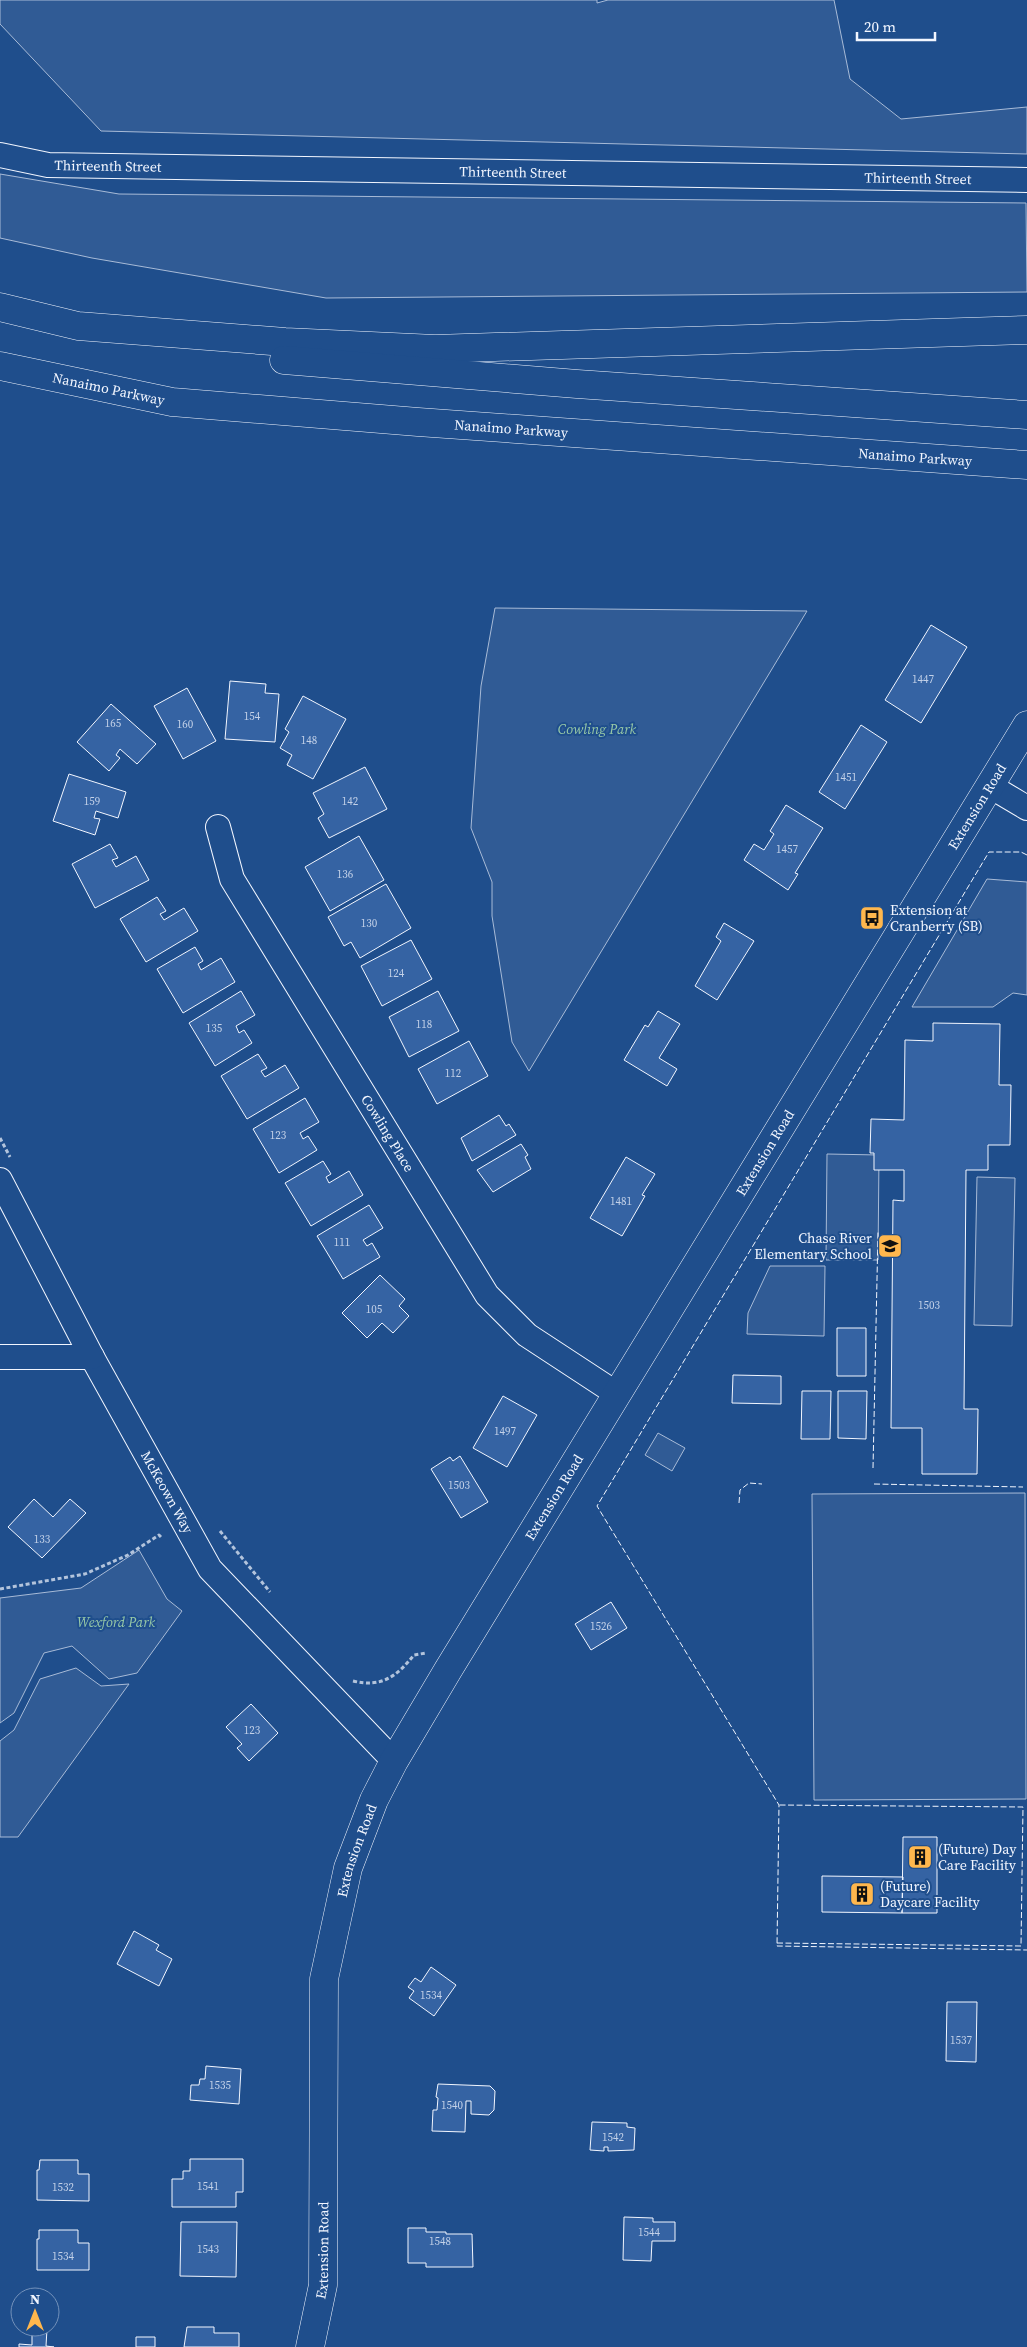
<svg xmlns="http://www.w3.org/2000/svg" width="1027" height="2347" font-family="'Source Serif 4',serif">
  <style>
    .built { fill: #305b95; stroke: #a8bbd7 }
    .building { fill: #3563a3; stroke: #f2f6ff }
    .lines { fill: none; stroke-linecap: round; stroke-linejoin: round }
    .street-casing { stroke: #f2f6ff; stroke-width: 26 }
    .secondary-casing { stroke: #f2f6ff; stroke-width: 29 }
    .highway-casing { stroke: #f2f6ff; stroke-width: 29 }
    .path { stroke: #b3c4dc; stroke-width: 3; stroke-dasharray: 4 2.5; stroke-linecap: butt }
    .street { stroke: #1f4e8c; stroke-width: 24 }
    .secondary { stroke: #1f4e8c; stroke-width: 28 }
    .highway { stroke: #1f4e8c; stroke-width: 28 }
    .fence { stroke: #f2f6ff; stroke-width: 1; stroke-dasharray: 6 2.5; stroke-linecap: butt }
    .labels { text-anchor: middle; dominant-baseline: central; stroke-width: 4; stroke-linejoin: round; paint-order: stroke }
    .number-label { font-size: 11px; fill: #c3d1e8 }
    .street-label { font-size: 14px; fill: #f2f6ff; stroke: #1f4e8c }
    .park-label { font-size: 14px; font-style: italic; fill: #97c8a6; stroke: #1f4e8c }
    .poi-label { font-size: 14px; fill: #f2f6ff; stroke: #1f4e8c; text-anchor: start }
  </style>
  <rect width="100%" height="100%" fill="#1f4e8c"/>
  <path class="built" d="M 0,0 L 597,0 L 597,3 L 608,0 L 834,0 L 850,79 L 901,119 L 1027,107 L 1027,154 L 101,131 L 0,24 Z
    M 0,174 L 119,194 L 1026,203 L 1027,292 L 326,298 L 92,258 L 0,238 Z
    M 495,608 L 807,611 L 529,1071 L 512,1042 L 492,916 L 492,882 L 471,828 L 481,686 Z
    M 987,879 L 1027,882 L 1027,995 L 1013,993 L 993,1007 L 912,1007 Z
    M 827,1154 L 879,1155 L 878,1260 L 826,1260 Z
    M 977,1177 L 1015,1178 L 1012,1326 L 974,1325 Z
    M 770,1266 L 825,1266 L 824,1336 L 747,1334 L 748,1313 Z
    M 658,1433 L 685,1448 L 672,1471 L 645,1455 Z
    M 1025,1493 L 1026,1799 L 814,1800 L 812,1494 Z
    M 139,1550 L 167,1599 L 182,1611 L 137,1673 L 109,1679 L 72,1646 L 44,1653 L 14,1713 L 0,1723 L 0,1598 L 81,1588 Z
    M 76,1668 L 101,1686 L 129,1684 L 18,1837 L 0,1837 L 0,1741 L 14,1730 L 40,1679 Z"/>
  <path class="building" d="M 931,625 L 967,647 L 921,723 L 885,700 Z
    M 230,681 L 266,684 L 265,693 L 279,694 L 275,742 L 225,739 Z
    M 187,688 L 216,741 L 183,759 L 154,706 Z
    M 303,696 L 346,719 L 313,779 L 287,765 L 292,755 L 280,748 L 289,732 L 285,729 Z
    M 111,704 L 156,744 L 137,764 L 120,749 L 116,755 L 120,758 L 109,771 L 77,742 Z
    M 861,725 L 887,742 L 845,809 L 819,792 Z
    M 365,767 L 387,809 L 329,838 L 318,818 L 324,814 L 313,793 Z
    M 69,774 L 126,792 L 118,818 L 96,811 L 94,818 L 100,819 L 95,835 L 53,821 Z
    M 786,805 L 823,828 L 795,873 L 798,874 L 788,890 L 744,860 L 754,844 L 764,850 L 774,834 L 770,831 Z
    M 359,836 L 384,880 L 330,911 L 305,867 Z
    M 110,844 L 118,858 L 112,860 L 116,867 L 136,856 L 149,880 L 95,908 L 72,864 Z
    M 386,884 L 411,928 L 360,958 L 351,942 L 344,946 L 328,917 Z
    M 157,897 L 166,911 L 160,914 L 164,920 L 184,908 L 198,931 L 146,962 L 120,919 Z
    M 724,923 L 754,941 L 717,1000 L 695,986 L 721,941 L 716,937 Z
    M 411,940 L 432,979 L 382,1006 L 361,966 Z
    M 195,947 L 203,961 L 198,964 L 201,970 L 221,958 L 235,982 L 183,1013 L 157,969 Z
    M 241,991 L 255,1015 L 236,1026 L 239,1033 L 244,1030 L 252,1043 L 215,1066 L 189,1023 Z
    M 438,991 L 459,1031 L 409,1057 L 389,1017 Z
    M 658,1011 L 680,1024 L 659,1058 L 677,1069 L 667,1086 L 624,1060 L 645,1025 L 648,1027 Z
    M 933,1023 L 1000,1024 L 999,1085 L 1011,1085 L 1010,1145 L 988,1145 L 988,1170 L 966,1170 L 964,1409 L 978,1409 L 977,1474 L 922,1474 L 922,1428 L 891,1428 L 893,1200 L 904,1201 L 904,1170 L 874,1170 L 874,1153 L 870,1153 L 871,1119 L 904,1120 L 905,1040 L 933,1041 Z
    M 469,1041 L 488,1076 L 437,1104 L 418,1069 Z
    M 258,1054 L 267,1068 L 261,1071 L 265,1077 L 285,1065 L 299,1088 L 247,1119 L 221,1076 Z
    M 305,1098 L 319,1122 L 300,1133 L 303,1139 L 308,1136 L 317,1150 L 279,1173 L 253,1129 Z
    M 499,1115 L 506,1126 L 509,1124 L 516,1135 L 472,1161 L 461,1138 Z
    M 521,1144 L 528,1155 L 525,1157 L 531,1169 L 493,1192 L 477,1170 Z
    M 626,1157 L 655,1174 L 642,1195 L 645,1196 L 622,1236 L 590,1218 Z
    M 323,1161 L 331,1174 L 326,1177 L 329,1183 L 349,1171 L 363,1195 L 311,1226 L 285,1183 Z
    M 369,1205 L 383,1228 L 363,1240 L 367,1246 L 372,1243 L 380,1257 L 343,1279 L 317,1236 Z
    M 380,1275 L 405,1299 L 399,1306 L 409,1316 L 393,1333 L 382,1323 L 367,1338 L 342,1313 Z
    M 837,1328 L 866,1328 L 866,1376 L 837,1376 Z
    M 733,1375 L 781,1376 L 781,1404 L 732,1403 Z
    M 802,1391 L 831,1391 L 830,1439 L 801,1439 Z
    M 838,1391 L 867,1391 L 866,1439 L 838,1438 Z
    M 503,1396 L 537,1415 L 507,1467 L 473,1448 Z
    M 460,1456 L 488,1502 L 461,1518 L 431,1469 L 450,1457 L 453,1461 Z
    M 34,1499 L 53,1517 L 70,1499 L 86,1513 L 42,1558 L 8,1527 Z
    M 611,1602 L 627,1628 L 591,1650 L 575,1624 Z
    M 251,1704 L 278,1733 L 249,1761 L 237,1748 L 242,1744 L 226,1727 Z
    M 903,1837 L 937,1837 L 937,1913 L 902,1913 Z
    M 822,1876 L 903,1877 L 902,1913 L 822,1912 Z
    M 134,1931 L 159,1945 L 156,1950 L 172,1959 L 159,1986 L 117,1964 Z
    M 431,1967 L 456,1985 L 434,2016 L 409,1998 L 414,1991 L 408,1987 L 415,1978 L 421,1982 Z
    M 947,2002 L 977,2002 L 976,2062 L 946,2061 Z
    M 206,2066 L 241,2069 L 239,2104 L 190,2100 L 191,2085 L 199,2085 L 200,2079 L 205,2079 Z
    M 438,2084 L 490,2086 L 495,2091 L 494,2110 L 489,2115 L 471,2114 L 471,2101 L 466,2101 L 465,2132 L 432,2131 L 433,2110 L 437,2110 L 438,2098 L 436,2097 Z
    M 592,2122 L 627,2123 L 627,2127 L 635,2128 L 634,2150 L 608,2151 L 608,2147 L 604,2147 L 604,2151 L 590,2150 Z
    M 190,2159 L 243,2159 L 243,2192 L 236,2192 L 236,2207 L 172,2207 L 172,2179 L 183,2179 L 183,2171 L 190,2171 Z
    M 40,2160 L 78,2160 L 78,2174 L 89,2174 L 89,2201 L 37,2200 L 37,2170 L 39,2170 Z
    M 624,2217 L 653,2218 L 653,2222 L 675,2222 L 675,2241 L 652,2241 L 651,2261 L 623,2260 Z
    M 181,2222 L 237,2222 L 236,2277 L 180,2276 Z
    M 408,2228 L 426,2228 L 426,2232 L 446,2232 L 446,2234 L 472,2234 L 473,2267 L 426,2267 L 426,2263 L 408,2263 Z
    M 39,2230 L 78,2230 L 78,2243 L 89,2243 L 89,2270 L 37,2270 L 37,2239 L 39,2239 Z
    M 187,2327 L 214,2327 L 214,2333 L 239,2333 L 239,2347 L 184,2347 Z
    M 32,2328 L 47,2329 L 46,2346 L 54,2347 L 19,2347 L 19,2344 L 32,2345 Z
    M 136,2337 L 155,2337 L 155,2347 L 136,2347 Z"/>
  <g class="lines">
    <defs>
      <g id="street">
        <path id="s1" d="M 0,155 L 48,165 L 1027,180"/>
        <path d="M 990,786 L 1027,808"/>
        <path id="s2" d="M 218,827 L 232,879 L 487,1295 L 527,1335 L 617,1394"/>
        <path id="s3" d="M 0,1180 L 92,1357 L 210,1569 L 394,1761"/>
        <path d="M 0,1357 L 92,1357"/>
      </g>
      <g id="secondary">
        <path id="s4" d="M 310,2347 L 323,2285 L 324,1979 L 348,1868 L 374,1800 L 394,1761 L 448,1670 L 1027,725"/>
      </g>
      <g id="highway">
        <path d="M 0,307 L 78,326 L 285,342 L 435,349 L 1027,330"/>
        <path d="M 284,360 L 577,384 L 1027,415"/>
        <path id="s5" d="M 0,366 L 172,402 L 418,422 L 1027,465"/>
      </g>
    </defs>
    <use href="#street" class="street-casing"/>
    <use href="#secondary" class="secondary-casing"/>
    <use href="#highway" class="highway-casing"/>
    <path class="path" d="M 0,1138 L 10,1157
      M 220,1531 L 270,1592
      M 0,1589 L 85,1574 L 128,1555 L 159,1535 L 161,1537
      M 353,1681 C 382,1688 397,1676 414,1655 L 426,1653"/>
    <use href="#street" class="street"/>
    <use href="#secondary" class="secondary"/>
    <use href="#highway" class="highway"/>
    <path class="fence" d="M 1027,855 L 1021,852 L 989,852 L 597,1506 L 779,1805 L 777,1946 L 1027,1950
      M 873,1468 L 878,1232
      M 874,1484 L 1023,1487
      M 739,1503 L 740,1490 L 749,1483 L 762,1484
      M 777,1943 L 1021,1946 L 1023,1807 L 779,1805"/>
  </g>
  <defs>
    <symbol id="bus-square" viewBox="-11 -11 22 22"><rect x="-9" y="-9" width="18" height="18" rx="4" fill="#ffb74d" stroke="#1f4e8c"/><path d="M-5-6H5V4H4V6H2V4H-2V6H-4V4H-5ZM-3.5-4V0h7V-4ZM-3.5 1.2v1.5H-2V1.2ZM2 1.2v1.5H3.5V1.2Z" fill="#111"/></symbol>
    <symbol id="school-square" viewBox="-11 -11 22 22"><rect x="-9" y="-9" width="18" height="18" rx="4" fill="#ffb74d" stroke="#1f4e8c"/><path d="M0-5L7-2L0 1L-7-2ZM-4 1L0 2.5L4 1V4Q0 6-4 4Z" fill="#111"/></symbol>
    <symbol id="building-square" viewBox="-11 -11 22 22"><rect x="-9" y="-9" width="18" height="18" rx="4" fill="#ffb74d" stroke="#1f4e8c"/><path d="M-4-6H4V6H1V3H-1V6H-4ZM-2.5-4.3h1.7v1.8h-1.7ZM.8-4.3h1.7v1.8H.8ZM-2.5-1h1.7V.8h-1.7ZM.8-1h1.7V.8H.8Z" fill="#111"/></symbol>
  </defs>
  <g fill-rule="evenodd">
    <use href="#bus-square" x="858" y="904" width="28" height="28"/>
    <use href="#school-square" x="876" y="1232" width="28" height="28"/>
    <use href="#building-square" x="906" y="1843" width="28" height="28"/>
    <use href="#building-square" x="848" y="1880" width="28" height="28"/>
  </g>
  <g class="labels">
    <g class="number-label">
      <text x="923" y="679">1447</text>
      <text x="252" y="716">154</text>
      <text x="113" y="723">165</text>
      <text x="185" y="724">160</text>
      <text x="309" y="740">148</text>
      <text x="846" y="777">1451</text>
      <text x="92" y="801">159</text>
      <text x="350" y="801">142</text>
      <text x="787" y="849">1457</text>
      <text x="345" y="874">136</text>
      <text x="369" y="923">130</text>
      <text x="396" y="973">124</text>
      <text x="424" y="1024">118</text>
      <text x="214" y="1028">135</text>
      <text x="453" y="1073">112</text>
      <text x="278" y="1135">123</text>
      <text x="621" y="1201">1481</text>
      <text x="342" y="1242">111</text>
      <text x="929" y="1305">1503</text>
      <text x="374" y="1309">105</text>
      <text x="505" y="1431">1497</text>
      <text x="459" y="1485">1503</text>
      <text x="42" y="1539">133</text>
      <text x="601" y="1626">1526</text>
      <text x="252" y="1730">123</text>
      <text x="431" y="1995">1534</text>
      <text x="961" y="2040">1537</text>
      <text x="220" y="2085">1535</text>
      <text x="452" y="2105">1540</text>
      <text x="613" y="2137">1542</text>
      <text x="208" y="2186">1541</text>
      <text x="63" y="2187">1532</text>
      <text x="649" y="2232">1544</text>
      <text x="440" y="2241">1548</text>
      <text x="208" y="2249">1543</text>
      <text x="63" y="2256">1534</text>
    </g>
    <g class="street-label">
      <text stroke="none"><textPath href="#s1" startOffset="109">Thirteenth Street</textPath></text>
      <text stroke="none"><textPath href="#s1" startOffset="514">Thirteenth Street</textPath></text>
      <text stroke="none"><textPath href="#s1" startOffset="919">Thirteenth Street</textPath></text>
      <text stroke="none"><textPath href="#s5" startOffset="111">Nanaimo Parkway</textPath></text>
      <text stroke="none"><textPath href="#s5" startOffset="516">Nanaimo Parkway</textPath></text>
      <text stroke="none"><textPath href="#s5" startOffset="921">Nanaimo Parkway</textPath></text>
      <text stroke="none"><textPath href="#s4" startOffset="1718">Extension Road</textPath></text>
      <text stroke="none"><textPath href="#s2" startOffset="352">Cowling Place</textPath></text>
      <text stroke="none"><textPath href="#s4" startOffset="1312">Extension Road</textPath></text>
      <text stroke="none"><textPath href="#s3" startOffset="354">McKeown Way</textPath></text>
      <text stroke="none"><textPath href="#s4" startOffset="908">Extension Road</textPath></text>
      <text stroke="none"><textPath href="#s4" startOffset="502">Extension Road</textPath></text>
      <text stroke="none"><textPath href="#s4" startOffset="98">Extension Road</textPath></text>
    </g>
    <g class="park-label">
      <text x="597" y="729">Cowling Park</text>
      <text x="116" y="1622">Wexford Park</text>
    </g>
    <g class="poi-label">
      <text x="890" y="910">Extension at<tspan x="890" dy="16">Cranberry (SB)</tspan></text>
      <text x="872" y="1238" text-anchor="end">Chase River<tspan x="872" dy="16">Elementary School</tspan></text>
      <text x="938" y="1849">(Future) Day<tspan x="938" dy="16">Care Facility</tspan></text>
      <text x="880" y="1886">(Future)<tspan x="880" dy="16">Daycare Facility</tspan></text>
    </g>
  </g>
  <g transform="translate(35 2312)"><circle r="24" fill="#1f4e8c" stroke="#7391ba"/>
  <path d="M0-4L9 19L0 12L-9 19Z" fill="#ffb74d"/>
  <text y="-8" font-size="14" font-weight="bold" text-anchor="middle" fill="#f2f6ff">N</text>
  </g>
  <path d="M857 32v8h78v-8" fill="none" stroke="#f2f6ff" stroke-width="2.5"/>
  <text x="864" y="32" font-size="15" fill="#f2f6ff" stroke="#1f4e8c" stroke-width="4" paint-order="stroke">20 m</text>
</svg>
